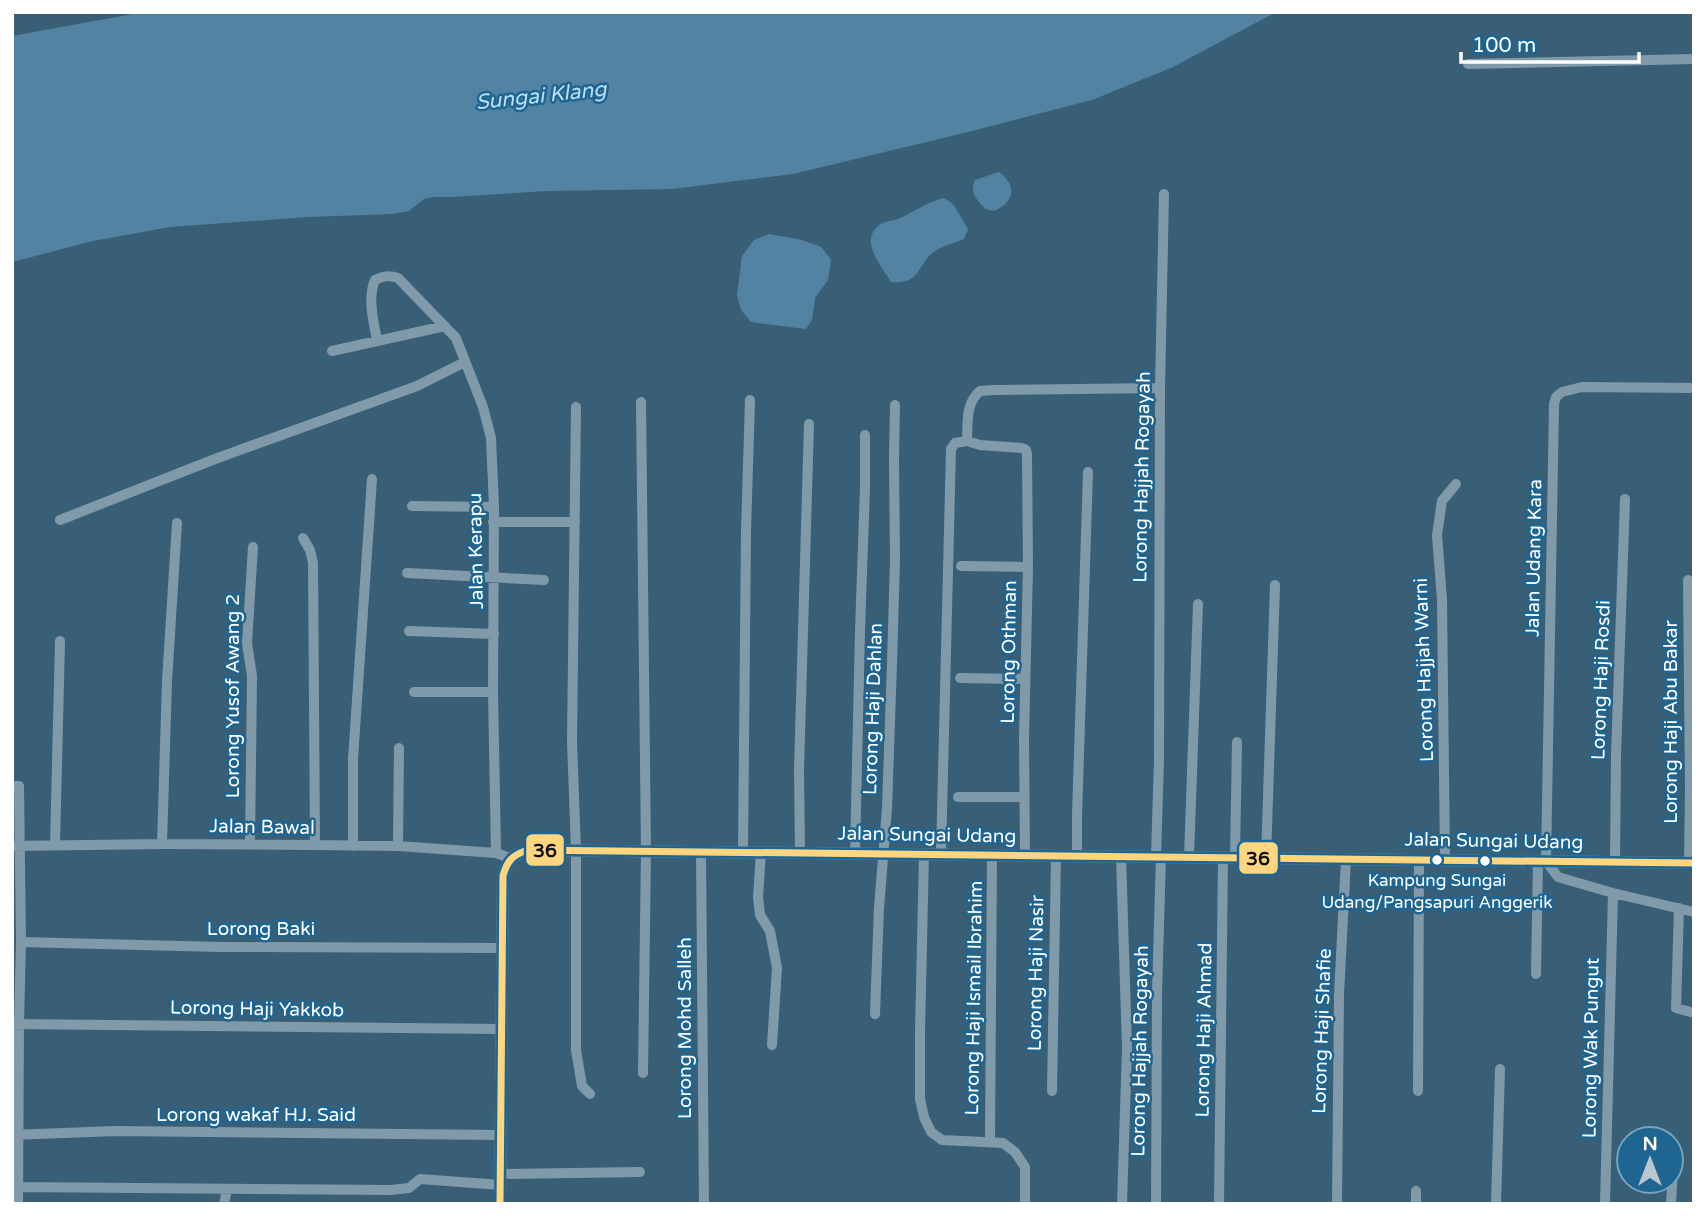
<svg xmlns="http://www.w3.org/2000/svg" width="1706" height="1216" font-family="'Varela Round',sans-serif">
  <style>
    .water { fill: #5383a2 }
    .lines { fill: none; stroke-linecap: round; stroke-linejoin: round }
    .minor { stroke: #809aaa; stroke-width: 10 }
    .tertiary { stroke: #809aaa; stroke-width: 12 }
    .bus-1-casing { stroke: #1e6592; stroke-width: 12 }
    .bus-1 { stroke: #ffd580; stroke-width: 7 }
    .bus-dot { fill: #fff; stroke: #1e6592; stroke-width: 2.5 }
    .labels { text-anchor: middle; dominant-baseline: central; stroke-width: 5; stroke-linejoin: round; paint-order: stroke }
    .bus-label { font-size: 17px; fill: #fff; stroke: #1e6592 }
    .street-label { font-size: 19px; fill: #fff; stroke: #1e6592 }
    .water-label { font-size: 21px; font-style: italic; fill: #bbe0f5; stroke: #1e6592 }
    .line-badge { stroke: #1e6592; stroke-width: 2.5 }
    .pale-badge-label { font-size: 19px; text-anchor: middle; font-weight: bold; fill: #111 }
  </style>
  <rect width="100%" height="100%" fill="#395f77"/>
  <path class="water" d="M 144,12 L 1276,12 L 1173,67 L 1092,100 L 964,133 L 793,174 L 672,189 L 546,191 L 453,197 L 434,197 L 424,199 L 409,211 L 392,214 L 308,217 L 170,227 L 93,241 L 12,262 L 12,36 Z
    M 999,172 C 1010,180 1017,193 1005,204 C 1002,207 998,209 994,211 L 985,209 C 977,199 969,194 975,180 Z
    M 944,198 L 953,204 L 968,229 L 964,239 C 956,242 946,245 938,249 C 916,262 923,285 891,282 C 883,268 860,243 877,227 C 881,222 891,221 898,219 C 914,212 927,202 944,198 Z
    M 769,234 L 802,240 L 821,247 L 831,259 L 828,280 L 815,298 L 812,320 L 806,329 L 751,322 L 741,310 L 737,295 L 742,256 L 754,240 Z"/>
  <g class="lines">
    <path class="minor" d="M 1468,64 L 1694,59
      M 377,341 C 374,322 367,299 375,280 C 383,276 389,275 398,278 L 456,338 L 483,407 L 491,438 L 494,507 L 493,692 L 496,853
      M 332,351 L 445,326
      M 1694,388 L 1582,387 L 1562,392 L 1556,397 L 1554,404 L 1546,861 L 1558,877 L 1613,893 L 1694,912
      M 641,402 L 646,851 L 643,1073
      M 576,407 L 572,742 L 576,850 L 576,1050 L 582,1086 L 590,1094
      M 412,506 L 494,507
      M 60,520 L 215,459 L 417,386 L 465,362
      M 493,522 L 575,522
      M 303,538 L 310,550 L 313,563 L 315,845
      M 961,566 L 1028,567
      M 407,573 L 544,580
      M 1688,580 L 1690,789 L 1689,863
      M 409,631 L 494,634
      M 960,678 L 1025,679
      M 414,692 L 493,692
      M 12,786 L 19,786 L 21,942 L 19,1024 L 18,1204
      M 958,797 L 1024,797
      M 162,844 L 167,681 L 177,523
      M 250,844 L 252,676 L 247,643 L 253,547
      M 55,845 L 60,641
      M 12,846 L 162,844 L 315,845 L 398,846 L 496,853 L 510,858
      M 353,846 L 353,759 L 372,479
      M 398,846 L 399,748
      M 701,851 L 704,1204
      M 743,852 L 746,531 L 750,400
      M 761,852 L 758,897 L 760,915 L 770,931 L 777,968 L 772,1045
      M 800,853 L 799,769 L 809,424
      M 855,853 L 860,630 L 865,488 L 865,435
      M 924,854 L 920,1031 L 920,1099 L 924,1117 L 931,1132 L 942,1140 L 1003,1143 L 1015,1152 L 1025,1167 L 1025,1204
      M 941,854 L 951,449 L 955,443 L 967,441
      M 1025,855 L 1024,738 L 1028,567 L 1027,454 L 1026,450 L 1022,448 L 980,445 L 967,441 C 968,423 965,404 980,391 L 995,390 L 1160,388
      M 1077,855 L 1077,816 L 1088,472
      M 1121,856 L 1127,1048 L 1122,1204
      M 1156,856 L 1159,760 L 1160,388 L 1164,194
      M 1189,857 L 1198,604
      M 1235,857 L 1237,742
      M 1266,858 L 1275,585
      M 1445,860 L 1442,600 L 1437,535 L 1442,501 L 1456,484
      M 1615,862 L 1616,755 L 1625,499
      M 1679,908 L 1676,1008 L 1694,1013
      M 21,942 L 221,947 L 501,948
      M 1536,974 L 1538,861
      M 875,1014 L 879,908 L 887,808 L 892,663 L 895,560 L 894,459 L 895,405
      M 12,1024 L 501,1029
      M 1052,1091 L 1056,855
      M 1418,1091 L 1419,859
      M 12,1135 L 115,1131 L 501,1135
      M 990,1141 L 992,854
      M 501,1174 L 640,1172
      M 17,1187 L 391,1190 L 409,1188 L 420,1179 L 501,1185
      M 224,1204 L 227,1189
      M 1156,1204 L 1157,993 L 1161,856
      M 1219,1204 L 1223,857
      M 1337,1204 L 1339,995 L 1346,859
      M 1416,1204 L 1416,1191
      M 1496,1204 L 1500,1069
      M 1605,1204 L 1613,893
      M 1671,1204 L 1673,1169"/>
    <path class="tertiary" d="M 500,1204 L 503,876 C 507,861 512,855 528,850 L 1694,863"/>
    <defs>
      <path id="bus-1" d="M 500,1204 L 503,876 C 507,861 512,855 528,850 L 1694,863"/>
    </defs>
    <use href="#bus-1" class="bus-1-casing"/>
    <use href="#bus-1" class="bus-1"/>
  </g>
  <g class="bus-dot">
    <circle cx="1437" cy="860" r="6"/>
    <circle cx="1485" cy="861" r="6"/>
  </g>
  <g class="labels">
    <g class="bus-label">
      <text x="1437" y="880">Kampung Sungai<tspan x="1437" dy="22">Udang/Pangsapuri Anggerik</tspan></text>
    </g>
    <g class="street-label">
      <text transform="translate(1142 477) rotate(-89)">Lorong Hajjah Rogayah</text>
      <text transform="translate(476 551) rotate(-91)">Jalan Kerapu</text>
      <text transform="translate(1534 558) rotate(-89)">Jalan Udang Kara</text>
      <text transform="translate(1009 652) rotate(-89)">Lorong Othman</text>
      <text transform="translate(1424 670) rotate(-92)">Lorong Hajjah Warni</text>
      <text transform="translate(1601 680) rotate(-88)">Lorong Haji Rosdi</text>
      <text transform="translate(233 696) rotate(-90)">Lorong Yusof Awang 2</text>
      <text transform="translate(873 709) rotate(-88)">Lorong Haji Dahlan</text>
      <text transform="translate(1671 722) rotate(-90)">Lorong Haji Abu Bakar</text>
      <text transform="translate(262 827) rotate(1)">Jalan Bawal</text>
      <text transform="translate(927 835) rotate(1)">Jalan Sungai Udang</text>
      <text transform="translate(1494 841) rotate(1)">Jalan Sungai Udang</text>
      <text x="261" y="929">Lorong Baki</text>
      <text transform="translate(1036 973) rotate(-89)">Lorong Haji Nasir</text>
      <text transform="translate(974 998) rotate(-89)">Lorong Haji Ismail Ibrahim</text>
      <text transform="translate(257 1009) rotate(1)">Lorong Haji Yakkob</text>
      <text transform="translate(685 1028) rotate(-90)">Lorong Mohd Salleh</text>
      <text transform="translate(1204 1030) rotate(-89)">Lorong Haji Ahmad</text>
      <text transform="translate(1322 1031) rotate(-88)">Lorong Haji Shafie</text>
      <text transform="translate(1591 1048) rotate(-89)">Lorong Wak Pungut</text>
      <text transform="translate(1140 1051) rotate(-89)">Lorong Hajjah Rogayah</text>
      <text x="256" y="1115">Lorong wakaf HJ. Said</text>
    </g>
    <g class="water-label">
      <text transform="translate(541 96) rotate(-6)">Sungai Klang</text>
    </g>
  </g>
  <g class="line-badge">
    <rect x="525" y="833" width="40" height="34" rx="7" fill="#ffd580"/>
    <rect x="1238" y="841" width="41" height="34" rx="7" fill="#ffd580"/>
  </g>
  <g class="pale-badge-label">
    <text x="545" y="857">36</text>
    <text x="1258" y="865">36</text>
  </g>
  <rect width="1706" height="1216" fill="none" stroke="#ffffff" stroke-width="28"/>
  <g transform="translate(1650 1160)"><circle r="33" fill="#1e6592" stroke="#78a3be" stroke-width="2"/>
  <path d="M0-5L12 26L0 18L-12 26Z" fill="#bac7cf"/>
  <text y="-10" font-size="19" font-weight="bold" text-anchor="middle" fill="#ffffff">N</text>
  </g>
  <path d="M1461 52v10h178v-10" fill="none" stroke="#ffffff" stroke-width="3.5"/>
  <text x="1472" y="52" font-size="21" fill="#ffffff" stroke="#1e6592" stroke-width="5" paint-order="stroke">100 m</text>
</svg>
